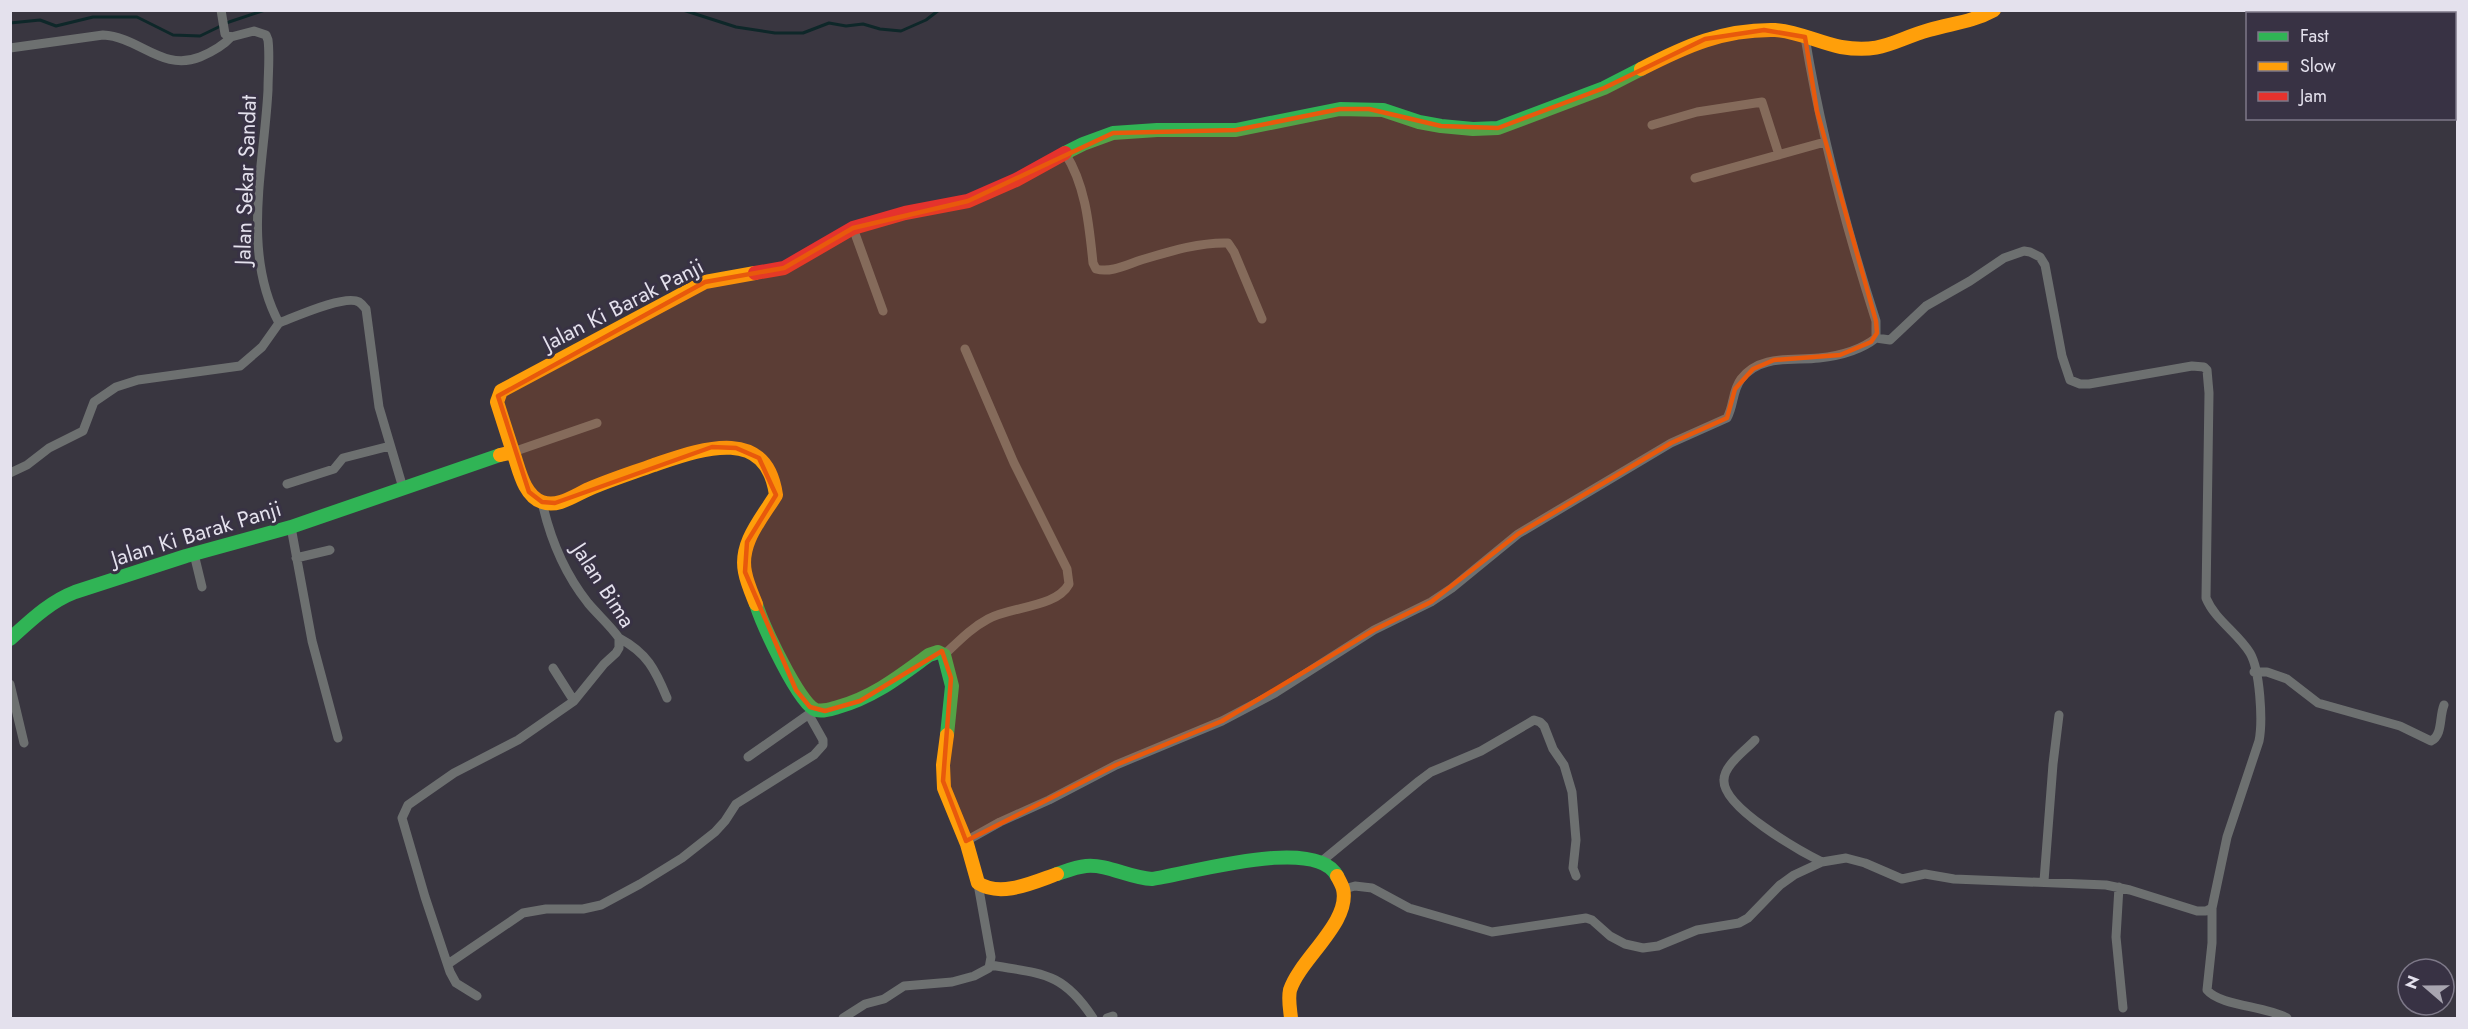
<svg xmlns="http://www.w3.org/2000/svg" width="2468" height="1029" font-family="Jost,sans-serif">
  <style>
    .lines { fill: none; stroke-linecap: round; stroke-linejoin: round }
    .stream { stroke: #0e2729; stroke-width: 3 }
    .street { stroke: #6d7070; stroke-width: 9 }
    .fast { stroke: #30b455; stroke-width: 14 }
    .slow { stroke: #ff9f0a; stroke-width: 14 }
    .jam { stroke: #e5322d; stroke-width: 14 }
    .marked { fill: #e8590c; fill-opacity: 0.2; stroke: #e8590c; stroke-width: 4.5; stroke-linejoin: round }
    .labels { text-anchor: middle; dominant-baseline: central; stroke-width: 6; stroke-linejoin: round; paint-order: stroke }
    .street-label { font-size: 22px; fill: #e4e1ed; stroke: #383244 }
  </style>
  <rect width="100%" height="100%" fill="#393640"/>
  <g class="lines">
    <path class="stream" d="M 683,10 L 736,27 L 775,33 L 803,33 L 829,23 L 846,26 L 863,24 L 880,29 L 901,31 L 926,20 L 939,10
      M 10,23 L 40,20 L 56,26 L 93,17 L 137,17 L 173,35 L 200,36 L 229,22 L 265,10"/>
    <path class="street" d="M 221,10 L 225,34 L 231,37 L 254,31 L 266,35 L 268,40 C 270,56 268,74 268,90 C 264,167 241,252 279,323 C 295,317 345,294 359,302 C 362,304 364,307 366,309 L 379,407 L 403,488
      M 10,48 L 103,35 C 140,37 162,72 200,57 C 212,52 222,47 231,37
      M 1652,125 L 1697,112 L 1762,102 L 1779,155
      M 1065,153 C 1086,186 1089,225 1093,263 L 1096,269 C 1111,273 1126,265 1141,260 C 1168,252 1199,242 1228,243 L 1234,252 L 1262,319
      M 1695,178 L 1825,142
      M 853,228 L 883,311
      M 513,452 L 597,423
      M 10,473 L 27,465 L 49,448 L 83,431 L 94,402 L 116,387 L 138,380 L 240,366 L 262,347 L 279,323
      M 287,484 L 334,469 L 343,458 L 390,446
      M 291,527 L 312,641 L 338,738
      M 194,554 L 202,587
      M 296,558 L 330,550
      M 619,638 C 647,653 655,669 667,698
      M 944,655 C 958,642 971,628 988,619 C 1012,606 1056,608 1069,584 L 1067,569 L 1014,463 L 965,349
      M 553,668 L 574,701
      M 2254,672 L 2267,672 L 2287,679 L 2318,703 L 2400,726 L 2431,741 C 2443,735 2439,717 2444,705
      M 10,684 L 24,743
      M 1755,740 C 1746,750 1724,765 1724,780 C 1722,807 1800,851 1822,862
      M 748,757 L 812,712
      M 966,841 L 1000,822 L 1049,800 L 1116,765 L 1222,721 L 1275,693 L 1374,630 L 1431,602 L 1452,588 L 1518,534 L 1671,443 L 1727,418 C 1734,406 1732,391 1741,379 C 1760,354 1793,361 1819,358 C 1838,356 1861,350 1876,338 L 1876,321 C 1846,228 1821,134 1805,37
      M 1322,861 L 1419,781 L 1431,772 L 1481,751 L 1534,720 L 1540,722 L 1544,726 L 1553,749 L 1564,765 L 1572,792 L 1576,840 L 1573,868 L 1576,876
      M 2044,881 L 2053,764 L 2059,715
      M 2119,887 L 2116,937 L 2123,1008
      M 1344,889 L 1355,886 L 1372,888 L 1409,908 L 1492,932 L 1586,918 L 1592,920 L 1610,936 L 1625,944 L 1643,948 L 1658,946 L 1697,930 L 1739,923 L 1748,918 L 1780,885 L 1794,875 L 1822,862 L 1846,858 L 1865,863 L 1902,879 L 1925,874 L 1954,879 L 2106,885 L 2130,890 L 2197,911 L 2206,911 L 2212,908 L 2227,837 L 2259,741 C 2263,721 2260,670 2250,653 C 2238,633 2215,620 2206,598 L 2209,393 L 2207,370 L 2204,367 L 2192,366 L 2089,384 L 2080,384 L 2070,380 L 2062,356 L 2045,265 L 2040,257 L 2030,252 L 2024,251 L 2004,258 L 1970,281 L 1926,306 L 1890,340 L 1876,338
      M 2212,908 L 2212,943 L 2207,990 C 2220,1006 2266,1006 2287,1018
      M 448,964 L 523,913 L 546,909 L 583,909 L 601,905 L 640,884 L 682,858 L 715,832 L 725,821 L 736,804 L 814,755 L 823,745 L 823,740 L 809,715
      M 990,965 C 1042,974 1062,971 1093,1018
      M 477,996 L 456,983 L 450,972 L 425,897 L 402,818 L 408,805 L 454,773 L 518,740 L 574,701 L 604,664 L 616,653 L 619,648 L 619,638 C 610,625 598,615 588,603 C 565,574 550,538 542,502
      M 843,1018 L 865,1004 L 884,999 L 904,986 L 952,982 L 974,976 L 989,968 L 991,957 L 978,884
      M 1107,1018 L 1113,1016"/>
    <path class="fast" d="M 1065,153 L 1083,144 L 1113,133 L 1157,130 L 1236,130 L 1340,109 L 1383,110 L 1419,122 L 1441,126 L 1473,129 L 1498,128 L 1604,88 L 1641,69
      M 756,604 C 762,623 799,705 816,710 C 824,712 831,709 838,707 C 874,697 900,676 929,655 L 938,652 L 944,655 L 952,686 L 947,735
      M 10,639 C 30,621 49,602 75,592 L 186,556 L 291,527 L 500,455
      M 1057,874 C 1066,871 1076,867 1086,866 C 1108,864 1129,878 1152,879 C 1189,874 1316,835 1337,876"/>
    <path class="slow" d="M 1641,69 C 1686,46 1723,29 1775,30 C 1797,31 1820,43 1841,47 C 1882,54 1894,40 1929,30 C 1953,23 1972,22 1994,10
      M 513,452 C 519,468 523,495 542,502 C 558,508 575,495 589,489 C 610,480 632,473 654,465 C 699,450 766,424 776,495 C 762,518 739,543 745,572 C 747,583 752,594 756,604
      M 500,455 L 513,452 L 497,402 L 501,391 L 705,282 L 755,273
      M 947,735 L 943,765 L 944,788 L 967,844 L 978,883 C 1001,898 1034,882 1057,874
      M 1291,1018 C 1290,1009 1288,999 1290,990 C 1300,959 1351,922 1343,889 C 1342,885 1339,880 1337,876"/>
    <path class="jam" d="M 755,273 L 784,268 L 853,228 L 905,213 L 968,201 L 1016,180 L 1065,153"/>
  </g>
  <path class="marked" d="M 1764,30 L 1805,37 L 1817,111 L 1876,321 L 1877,333 L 1871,342 L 1840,355 L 1774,360 L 1753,369 L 1735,389 L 1727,418 L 1671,443 L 1518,534 L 1431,602 L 1374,630 L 1222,721 L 1116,765 L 966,841 L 943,781 L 951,678 L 942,651 L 860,701 L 825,711 L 810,707 L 796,690 L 745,572 L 747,542 L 776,495 L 759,458 L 736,448 L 712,447 L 555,503 L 542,502 L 529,492 L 498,396 L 705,282 L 784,268 L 853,228 L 968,201 L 1113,133 L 1236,130 L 1340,109 L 1369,109 L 1441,126 L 1498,128 L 1604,88 L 1705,39 Z"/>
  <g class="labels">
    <g class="street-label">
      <text transform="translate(245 180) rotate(-88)">Jalan Sekar Sandat</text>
      <text transform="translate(623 304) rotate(-27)">Jalan Ki Barak Panji</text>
      <text transform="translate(196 533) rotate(-17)">Jalan Ki Barak Panji</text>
      <text transform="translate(604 585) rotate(57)">Jalan Bima</text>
    </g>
  </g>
  <rect width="2468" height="1029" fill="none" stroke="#e4e1ed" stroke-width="24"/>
  <rect x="2246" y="12" width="210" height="108" fill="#383244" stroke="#7d7888" stroke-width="1.5"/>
  <rect x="2258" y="32" width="30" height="9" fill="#30b455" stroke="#7d7888" stroke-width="1.5"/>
  <text x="2300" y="42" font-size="18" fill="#e4e1ed">Fast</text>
  <rect x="2258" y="62" width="30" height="9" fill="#ff9f0a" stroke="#7d7888" stroke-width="1.5"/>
  <text x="2300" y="72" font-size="18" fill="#e4e1ed">Slow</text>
  <rect x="2258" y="92" width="30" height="9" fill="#e5322d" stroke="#7d7888" stroke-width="1.5"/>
  <text x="2300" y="102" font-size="18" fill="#e4e1ed">Jam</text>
  <g transform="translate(2426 987) rotate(290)"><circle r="28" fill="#383244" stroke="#7d7888" stroke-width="1.5"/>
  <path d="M0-4.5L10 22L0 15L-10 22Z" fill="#a8a5b0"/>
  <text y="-9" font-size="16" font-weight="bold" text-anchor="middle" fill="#e4e1ed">N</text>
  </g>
</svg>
